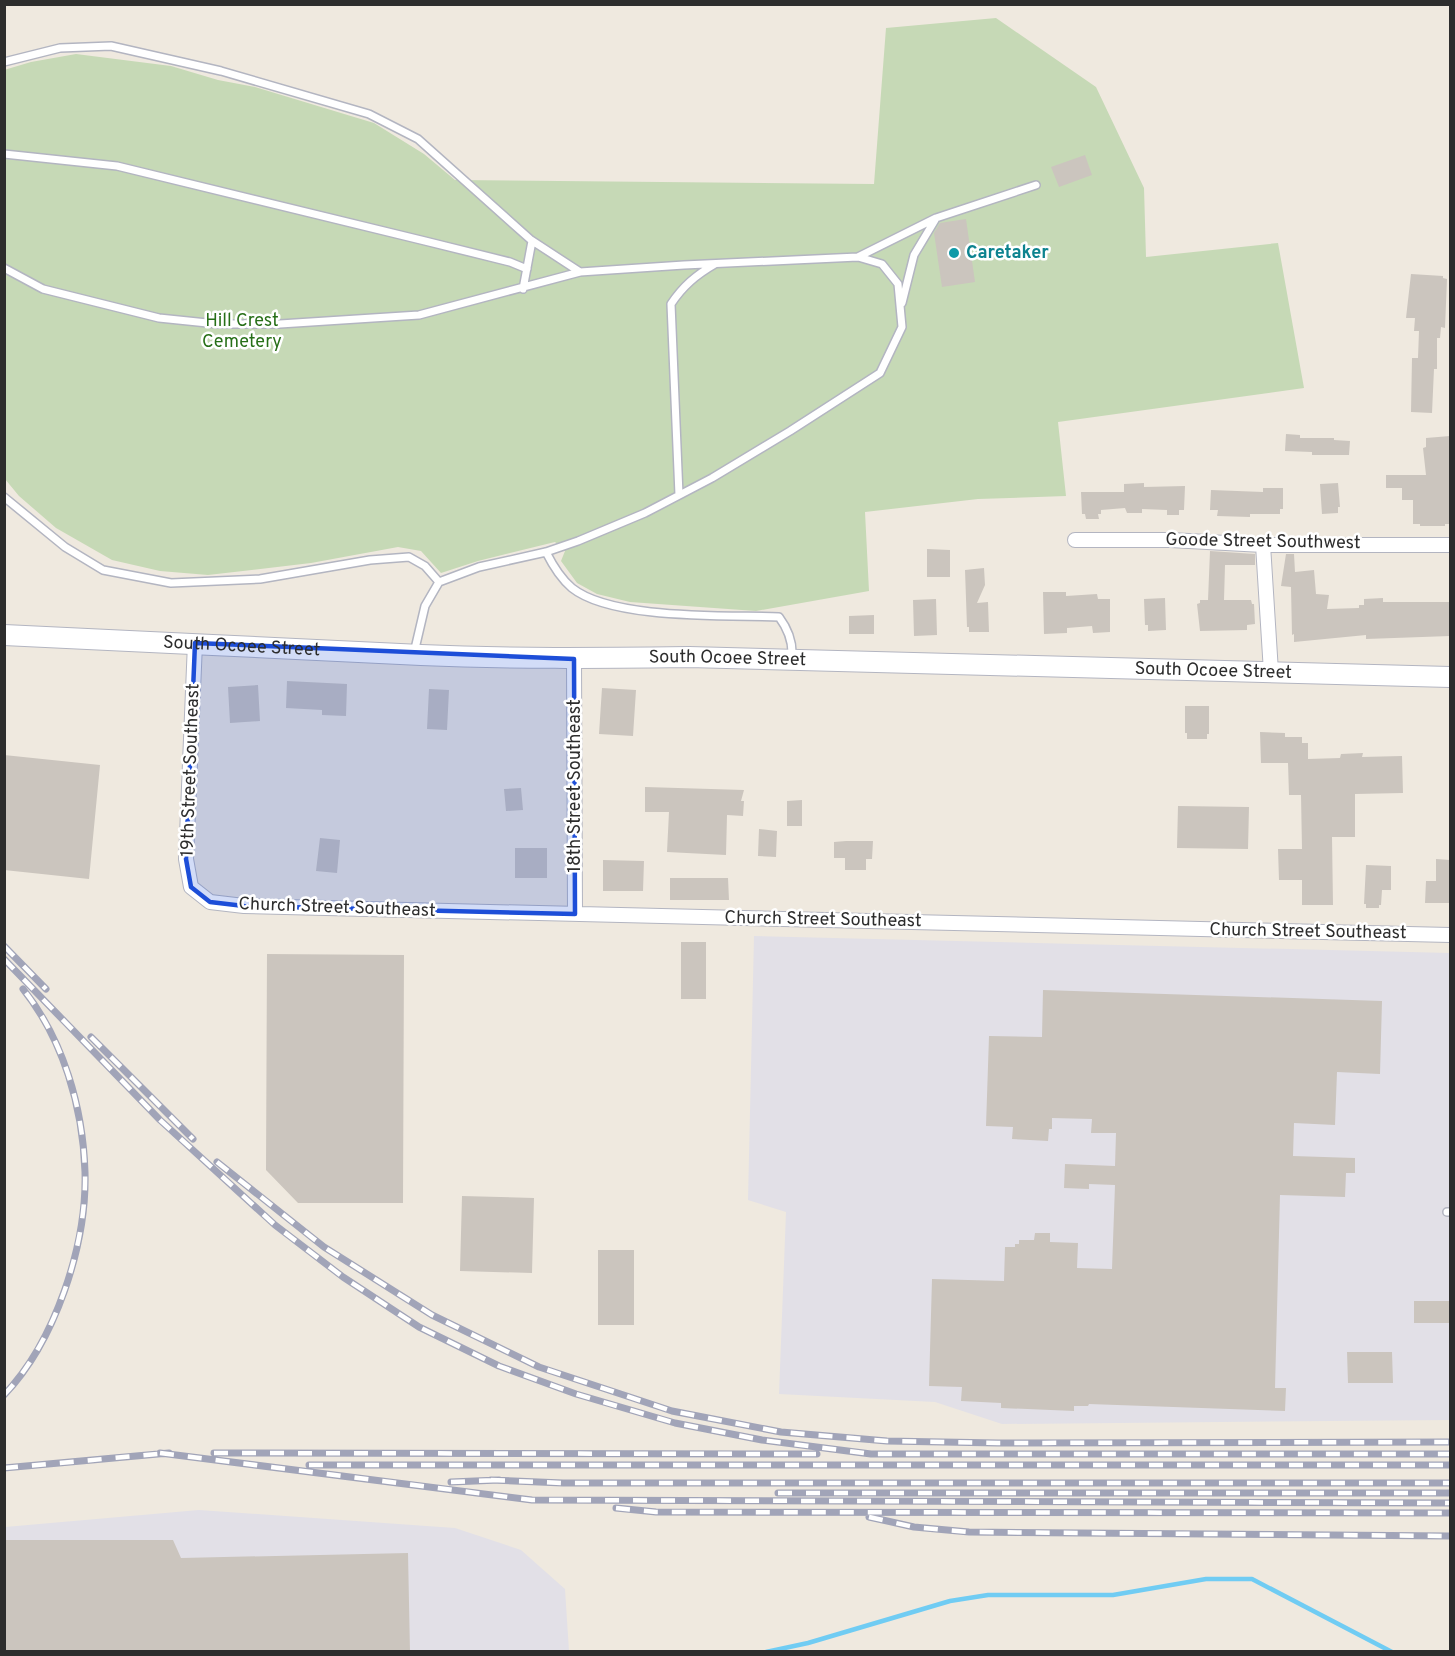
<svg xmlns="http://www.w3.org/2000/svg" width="1455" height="1656" font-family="Overpass,sans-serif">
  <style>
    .industrial { fill: #e2e0e7 }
    .cemetery { fill: #c6d9b6 }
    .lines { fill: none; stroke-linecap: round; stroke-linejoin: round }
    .stream { stroke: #70ccf3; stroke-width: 4.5 }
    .building { fill: #cbc5be }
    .lane-casing { stroke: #b3b5c1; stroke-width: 10 }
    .street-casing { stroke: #b3b5c1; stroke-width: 16 }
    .secondary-casing { stroke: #b3b5c1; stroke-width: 22 }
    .lane { stroke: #fff; stroke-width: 7 }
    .street { stroke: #fff; stroke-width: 14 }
    .secondary { stroke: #fff; stroke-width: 20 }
    .rail-casing { stroke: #a1a4b8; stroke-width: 7 }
    .rail { stroke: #fff; stroke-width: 4.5; stroke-dasharray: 14; stroke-linecap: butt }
    .marked { fill: #1d4ed8; fill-opacity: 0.2; stroke: #1d4ed8; stroke-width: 4.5; stroke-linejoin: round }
    .culture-dot { fill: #0f9aa8; stroke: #fff; stroke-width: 2 }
    .labels { text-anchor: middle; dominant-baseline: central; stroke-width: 5; stroke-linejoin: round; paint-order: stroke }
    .culture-label { font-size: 18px; font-weight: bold; fill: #0d838f; stroke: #fff; text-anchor: start }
    .park-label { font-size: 18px; fill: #276f18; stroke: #fff }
    .street-label { font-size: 18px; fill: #2d2d2d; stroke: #fff }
  </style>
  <rect width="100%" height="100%" fill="#efe9df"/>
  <path class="industrial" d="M 754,936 L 1450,953 L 1450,1420 L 1002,1424 L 935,1402 L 779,1394 L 786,1212 L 748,1200 Z
    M 199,1510 L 455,1528 L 521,1550 L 565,1589 L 569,1651 L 5,1652 L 5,1527 Z"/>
  <path class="cemetery" d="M 996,18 L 1096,87 L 1144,188 L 1146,257 L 1278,243 L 1304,388 L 1058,422 L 1066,496 L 978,499 L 865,512 L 869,591 L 756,611 L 630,602 L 597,594 L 577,583 L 561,561 L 565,551 L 555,542 L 478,561 L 441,573 L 421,551 L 398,547 L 311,563 L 208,575 L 160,571 L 112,560 L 56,528 L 19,496 L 5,479 L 4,70 L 31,62 L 76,54 L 171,66 L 218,80 L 255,87 L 374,123 L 424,154 L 455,180 L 874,184 L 886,28 Z"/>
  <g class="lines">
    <path class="stream" d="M 766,1652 L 808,1643 L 950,1601 L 988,1595 L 1113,1595 L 1206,1579 L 1252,1579 L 1392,1652"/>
  </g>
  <path class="building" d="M 1085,155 L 1092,175 L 1059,187 L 1051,167 Z
    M 966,219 L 975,282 L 942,287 L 934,233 L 940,223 Z
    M 1411,274 L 1443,276 L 1443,278 L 1447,279 L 1445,328 L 1441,327 L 1440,338 L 1437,338 L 1437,369 L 1434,369 L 1432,413 L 1411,412 L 1412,358 L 1418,358 L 1419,331 L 1414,331 L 1415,318 L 1406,318 Z
    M 1286,434 L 1300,435 L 1300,438 L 1334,438 L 1334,440 L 1350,441 L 1349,455 L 1312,455 L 1312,452 L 1285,451 Z
    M 1450,436 L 1450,524 L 1445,524 L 1445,526 L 1420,526 L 1420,524 L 1413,524 L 1413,500 L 1402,500 L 1402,488 L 1386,488 L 1386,475 L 1426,475 L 1423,448 L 1426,447 L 1426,438 Z
    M 1144,483 L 1144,487 L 1185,486 L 1184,510 L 1179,510 L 1179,515 L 1167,515 L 1167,510 L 1142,509 L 1142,513 L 1127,513 L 1125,508 L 1101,510 L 1101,514 L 1098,514 L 1099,519 L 1086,519 L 1085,514 L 1082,514 L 1081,492 L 1124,492 L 1124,484 Z
    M 1338,483 L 1340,507 L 1338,507 L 1338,513 L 1322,514 L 1320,484 Z
    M 1263,488 L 1283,488 L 1283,509 L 1280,509 L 1280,514 L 1250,514 L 1250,517 L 1217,516 L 1218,510 L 1210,510 L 1211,490 L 1263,492 Z
    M 927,549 L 950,550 L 950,577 L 927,577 Z
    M 1210,551 L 1255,554 L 1255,565 L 1225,565 L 1224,600 L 1251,600 L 1252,604 L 1254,604 L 1255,624 L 1247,625 L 1247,630 L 1200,631 L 1197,604 L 1200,603 L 1200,600 L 1208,600 Z
    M 1286,554 L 1294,554 L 1295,572 L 1314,570 L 1316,594 L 1329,595 L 1327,609 L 1359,608 L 1359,605 L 1364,605 L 1364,599 L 1383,598 L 1383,602 L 1450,602 L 1450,636 L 1366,639 L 1366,635 L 1294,642 L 1294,634 L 1292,635 L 1291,587 L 1281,586 Z
    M 984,568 L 985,585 L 977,603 L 988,602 L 989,632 L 969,632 L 969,627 L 967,627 L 965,570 Z
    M 1043,592 L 1066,592 L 1066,596 L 1097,594 L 1098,599 L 1110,599 L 1110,632 L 1093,633 L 1092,626 L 1067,628 L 1067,633 L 1044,634 Z
    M 1165,598 L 1166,630 L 1148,631 L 1148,625 L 1145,625 L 1144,599 Z
    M 936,599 L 937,635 L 914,636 L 913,600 Z
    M 874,615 L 874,634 L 849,634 L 849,616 Z
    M 287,681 L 347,684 L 346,716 L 322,715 L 322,710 L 286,708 Z
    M 258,685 L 260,721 L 230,723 L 228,687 Z
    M 602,688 L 636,690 L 633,736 L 599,734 Z
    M 429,689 L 449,690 L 447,730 L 427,729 Z
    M 1185,706 L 1209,706 L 1209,734 L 1207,734 L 1207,739 L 1187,739 L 1187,733 L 1185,733 Z
    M 1260,732 L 1285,733 L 1285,737 L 1302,737 L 1302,743 L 1308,743 L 1308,759 L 1340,758 L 1341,754 L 1363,753 L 1362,757 L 1402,756 L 1403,793 L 1355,794 L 1355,837 L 1332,837 L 1333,905 L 1302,905 L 1302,880 L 1279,880 L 1278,849 L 1302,849 L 1301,795 L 1289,795 L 1288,763 L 1261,763 Z
    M 4,755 L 100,765 L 89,879 L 4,870 Z
    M 645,787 L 744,790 L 741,801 L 744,801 L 743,816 L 727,815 L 726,855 L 667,852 L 669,812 L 645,812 Z
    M 521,788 L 523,810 L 506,811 L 504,789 Z
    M 802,800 L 802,826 L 787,826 L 787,801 Z
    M 1178,806 L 1249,807 L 1248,849 L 1177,848 Z
    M 759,829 L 777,831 L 776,857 L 758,856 Z
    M 320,838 L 340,840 L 337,873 L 316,871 Z
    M 846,841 L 873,841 L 872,859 L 866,859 L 866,870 L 845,870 L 845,858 L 834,858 L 834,842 Z
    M 515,848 L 547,848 L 547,878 L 515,878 Z
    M 1436,859 L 1450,860 L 1450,903 L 1425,903 L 1426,881 L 1436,881 Z
    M 603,860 L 644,861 L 643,891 L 603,891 Z
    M 1366,865 L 1391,866 L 1391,890 L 1382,890 L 1381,905 L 1379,905 L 1379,908 L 1366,908 L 1366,904 L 1364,904 Z
    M 670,878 L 728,878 L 729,900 L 670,900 Z
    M 681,942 L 706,942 L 706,999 L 681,999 Z
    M 267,954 L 404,955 L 403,1203 L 298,1203 L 266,1170 Z
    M 1043,990 L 1382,1001 L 1380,1074 L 1337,1072 L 1335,1125 L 1294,1123 L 1293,1156 L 1355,1158 L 1355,1173 L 1346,1173 L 1345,1197 L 1280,1195 L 1275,1388 L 1286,1388 L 1285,1411 L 1089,1404 L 1088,1406 L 1074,1406 L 1074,1411 L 1001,1408 L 1001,1403 L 961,1401 L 962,1387 L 929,1386 L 932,1279 L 1004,1281 L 1005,1247 L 1015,1247 L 1015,1244 L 1019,1244 L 1019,1240 L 1034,1240 L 1035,1233 L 1050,1233 L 1050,1242 L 1078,1243 L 1077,1268 L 1112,1269 L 1115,1185 L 1089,1184 L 1089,1189 L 1064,1188 L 1065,1164 L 1115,1166 L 1116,1133 L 1091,1133 L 1092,1119 L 1052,1118 L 1052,1129 L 1049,1129 L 1048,1141 L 1012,1139 L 1013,1127 L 986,1126 L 989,1036 L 1042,1037 Z
    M 462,1196 L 534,1198 L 532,1273 L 460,1271 Z
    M 598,1250 L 634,1250 L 634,1325 L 598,1325 Z
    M 1414,1301 L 1450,1301 L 1450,1323 L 1414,1323 Z
    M 1347,1352 L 1392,1352 L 1393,1383 L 1348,1383 Z
    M 4,1540 L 173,1540 L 181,1558 L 408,1553 L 410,1652 L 4,1652 Z"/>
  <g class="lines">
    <defs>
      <path id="lane" d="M 4,62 L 60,48 L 111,46 L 221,71 L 369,114 L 418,139 L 531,240 L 580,272
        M 4,154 L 117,166 L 425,241 L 510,262 L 527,269
        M 858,257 L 936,218 L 1036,185
        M 4,268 L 43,289 L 159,318 L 217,324 L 280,324 L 419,315 L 580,272 L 684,265 L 858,257 L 882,264 L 898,284 L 902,327 L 880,373 L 790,431 L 712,478 L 645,513 L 578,541 L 546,552 L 479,567 L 439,582 L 425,606 L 414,653
        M 523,289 L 532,241
        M 902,303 L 914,255 L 935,220
        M 679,495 L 671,304 C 683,286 696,275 715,264
        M 4,497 L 65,547 L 103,570 L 171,583 L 260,579 L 370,560 L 409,557 L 425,566 L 439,582
        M 546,552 C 553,566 560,578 572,588 C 612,620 727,615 779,617 C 788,629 793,642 792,657
        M 1447,1212 L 1450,1212"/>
      <path id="street" d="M 1075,540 L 1170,540 L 1263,545 L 1450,545
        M 1263,545 L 1271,672
        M 195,643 L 186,859 L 191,887 L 210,902 L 244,906 L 1450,935
        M 574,659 L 575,914"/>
      <g id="secondary">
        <path id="s1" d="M 4,635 C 143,641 282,649 421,655 C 510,659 600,658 689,657 L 1450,677"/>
      </g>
    </defs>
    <use href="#lane" class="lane-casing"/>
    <use href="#street" class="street-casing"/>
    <use href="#secondary" class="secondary-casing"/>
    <use href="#lane" class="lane"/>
    <use href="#street" class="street"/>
    <use href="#secondary" class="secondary"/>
    <defs>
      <path id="rail" d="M 4,946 L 46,989
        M 4,959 L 160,1120 L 275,1225 L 343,1277 L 419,1327 L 499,1366 L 576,1394 L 675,1423 L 762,1440 L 871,1454 L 1450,1454
        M 91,1037 L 193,1139
        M 217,1162 L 324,1247 L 432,1315 L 539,1367 L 672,1411 L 781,1432 L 887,1441 L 998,1443 L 1450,1442
        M 4,1395 C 55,1342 87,1245 85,1172 C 83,1107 63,1039 23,989
        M 160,1453 L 532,1500 L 1450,1503
        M 214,1453 L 817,1454
        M 309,1465 L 1450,1465
        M 4,1468 L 169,1453
        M 491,1480 L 563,1483 L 1450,1483
        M 451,1482 L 499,1480
        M 778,1493 L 1450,1493
        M 616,1508 L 656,1512 L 1450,1513
        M 869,1517 L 914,1527 L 969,1532 L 1450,1536"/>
    </defs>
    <use href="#rail" class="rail-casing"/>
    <use href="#rail" class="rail"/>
  </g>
  <path class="marked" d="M 195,643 L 574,659 L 575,914 L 244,906 L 210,902 L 191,887 L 186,859 Z"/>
  <circle class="culture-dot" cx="954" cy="253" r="6"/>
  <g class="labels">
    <g class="culture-label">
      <text x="966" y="253">Caretaker</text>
    </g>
    <g class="park-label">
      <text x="242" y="321">Hill Crest<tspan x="242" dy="21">Cemetery</tspan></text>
    </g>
    <g class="street-label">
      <text transform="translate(1263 542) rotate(1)">Goode Street Southwest</text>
      <text stroke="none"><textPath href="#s1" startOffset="238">South Ocoee Street</textPath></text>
      <text stroke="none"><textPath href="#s1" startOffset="724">South Ocoee Street</textPath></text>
      <text stroke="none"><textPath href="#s1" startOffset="1210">South Ocoee Street</textPath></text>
      <text transform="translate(191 770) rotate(-88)">19th Street Southeast</text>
      <text transform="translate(575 786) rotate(-90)">18th Street Southeast</text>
      <text transform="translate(337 908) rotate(2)">Church Street Southeast</text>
      <text transform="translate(823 920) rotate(1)">Church Street Southeast</text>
      <text transform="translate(1308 932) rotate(1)">Church Street Southeast</text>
    </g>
  </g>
  <rect width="1455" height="1656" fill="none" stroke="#2d2d2d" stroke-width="12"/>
</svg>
